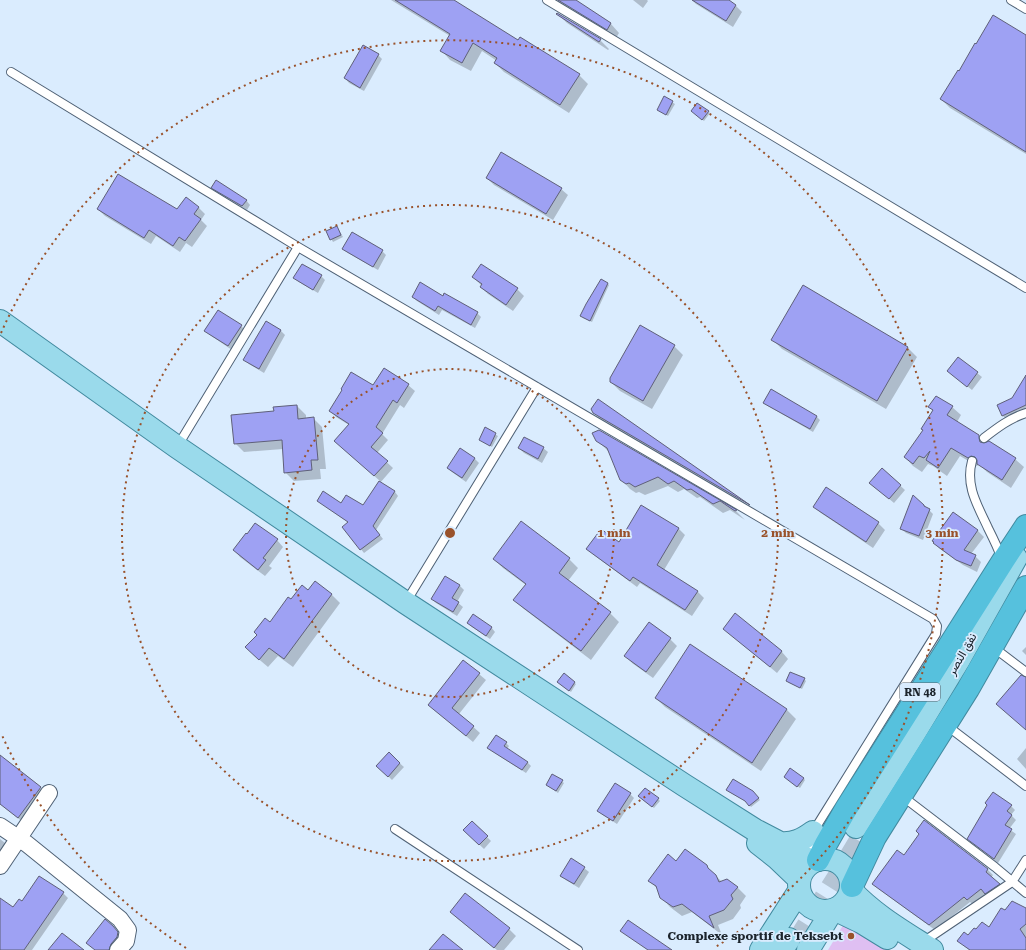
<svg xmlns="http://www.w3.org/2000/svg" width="1026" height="950" font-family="'Roboto Serif',Vazirmatn,serif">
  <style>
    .green { fill: #dfbff2 }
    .shadow { fill: #0003 }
    .building { fill: #9ea1f3; stroke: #5f6079 }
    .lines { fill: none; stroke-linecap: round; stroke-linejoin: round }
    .primary-tunnel { stroke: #b4c4d4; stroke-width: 22; stroke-dasharray: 22 11; stroke-linecap: butt }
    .lane-casing { stroke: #4f6175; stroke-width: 10 }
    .street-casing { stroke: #4f6175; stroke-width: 18 }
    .primary-casing { stroke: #428a9f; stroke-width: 24 }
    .highway-casing { stroke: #428a9f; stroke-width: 24 }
    .lane { stroke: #fff; stroke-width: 8 }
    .street { stroke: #fff; stroke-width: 16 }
    .primary { stroke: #9adaeb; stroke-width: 22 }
    .highway { stroke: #56c1dd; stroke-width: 22 }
    .ring { fill: none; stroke: #99522b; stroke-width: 2; stroke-dasharray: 2 4 }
    .poi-dot { fill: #99522b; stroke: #daecfe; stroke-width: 1.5 }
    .labels { text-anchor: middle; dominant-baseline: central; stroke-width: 3.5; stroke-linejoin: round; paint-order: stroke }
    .shield { fill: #daecfe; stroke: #55606b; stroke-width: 1 }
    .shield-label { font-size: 11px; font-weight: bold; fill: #1c242c }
    .street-label { font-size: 12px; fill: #1c242c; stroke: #daecfe }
    .poi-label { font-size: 12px; font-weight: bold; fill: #1c242c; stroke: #daecfe; text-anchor: end }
    .centre { fill: #99522b; stroke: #daecfe; stroke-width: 2 }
    .ring-label { font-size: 12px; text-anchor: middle; font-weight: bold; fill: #99522b; stroke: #daecfe; stroke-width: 3.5; stroke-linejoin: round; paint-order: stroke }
  </style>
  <rect width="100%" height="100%" fill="#daecfe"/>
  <path class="green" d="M 845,922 L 887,950 L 828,950 Z"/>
  <path class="shadow" d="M 391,0 L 454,0 L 461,6 L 518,41 L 579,75 L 588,84 L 569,113 L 504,72 L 495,63 L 497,61 L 482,51 L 471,71 L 450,60 L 442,51 L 450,36 Z
    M 545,0 L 574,0 L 611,24 L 619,33 L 616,38 Z
    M 633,0 L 647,0 L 648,1 L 643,8 Z
    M 692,0 L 727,0 L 736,6 L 742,12 L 733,27 L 696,4 Z
    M 558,14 L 600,40 L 609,49 L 608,50 L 567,23 Z
    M 1026,36 L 1026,154 L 950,108 L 941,99 L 960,72 Z
    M 378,55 L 382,59 L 364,91 L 349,83 L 345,78 Z
    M 665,98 L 675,104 L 668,116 L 658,110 Z
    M 708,112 L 710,113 L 704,121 L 694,113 Z
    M 487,178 L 561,189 L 568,195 L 553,220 L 494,185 Z
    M 212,188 L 246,200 L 250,205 L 247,210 L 217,192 Z
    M 186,199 L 199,208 L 205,214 L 201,220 L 207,226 L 192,247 L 186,243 L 180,252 L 156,236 L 151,244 L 105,216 L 98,209 L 178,211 Z
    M 337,227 L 343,237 L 333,242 L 327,231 Z
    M 343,249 L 382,251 L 386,255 L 378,270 L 348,253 Z
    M 321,276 L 325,280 L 318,293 L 299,282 L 295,278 Z
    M 473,277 L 517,289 L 524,296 L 513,311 L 488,294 L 481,287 L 482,286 Z
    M 607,283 L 609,285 L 592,322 L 583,318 Z
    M 803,286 L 908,348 L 917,357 L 886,409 L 782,349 L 773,340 Z
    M 413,297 L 443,298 L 477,313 L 481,317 L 475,328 L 442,310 L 439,315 L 417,301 Z
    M 266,322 L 281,331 L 285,335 L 264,373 L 249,364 L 245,360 Z
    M 241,326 L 245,330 L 232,350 L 210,335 L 206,331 Z
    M 674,346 L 683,355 L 652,409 L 620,391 L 611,382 Z
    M 958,358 L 982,377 L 972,390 L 948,371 Z
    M 384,369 L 408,385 L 415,391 L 404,408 L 400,405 L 382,434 L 388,440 L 377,453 L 393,468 L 380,483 L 395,492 L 398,496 L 376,530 L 383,539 L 364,553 L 343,527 L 349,523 L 322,504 L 318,501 L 363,507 L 380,481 L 341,447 L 349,425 L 336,417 L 330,410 L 373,386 Z
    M 1026,377 L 1026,410 L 1007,420 L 1003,416 L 998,405 L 1012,399 Z
    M 598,400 L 749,506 L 753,510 L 603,422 L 594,413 Z
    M 764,403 L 817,417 L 820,420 L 813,432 L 768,406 Z
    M 297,406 L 306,415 L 306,419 L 313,418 L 322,427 L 326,469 L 320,469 L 321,479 L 294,481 L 285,472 L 283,449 L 244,452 L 235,443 L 275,412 Z
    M 930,407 L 952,407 L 961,415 L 957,422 L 979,436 L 986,443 L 1015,459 L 1024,467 L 1011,488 L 987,472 L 979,464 L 977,466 L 960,456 L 947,476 L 933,466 L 928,464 L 922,472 L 913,466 L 905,457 L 924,431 L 933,411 Z
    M 485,429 L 498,436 L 492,447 L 482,441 Z
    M 599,431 L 736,511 L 745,520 L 730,510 L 723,513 L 700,497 L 697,498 L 684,489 L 678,492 L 668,486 L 645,495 L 639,492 L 636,493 L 630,489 L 621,479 L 609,452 L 597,440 Z
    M 519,448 L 543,448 L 548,452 L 542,463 L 524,453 Z
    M 460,449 L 475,459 L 479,463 L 466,482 L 452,472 L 448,468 Z
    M 882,469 L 905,490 L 894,503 L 875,487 Z
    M 826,488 L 878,523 L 885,530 L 873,548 L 821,513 L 815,507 Z
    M 924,505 L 933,514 L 923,540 L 906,533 L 901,528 Z
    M 953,513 L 978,531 L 984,537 L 971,554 L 975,556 L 981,562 L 977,572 L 963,565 L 940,549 L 934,543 Z
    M 678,528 L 685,535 L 664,570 L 697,591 L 704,598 L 692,616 L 640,583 L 637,587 L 594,555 L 587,549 L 619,544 Z
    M 277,540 L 283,547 L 269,566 L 272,568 L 265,576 L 240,557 L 234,550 Z
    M 494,559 L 569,559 L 578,568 L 568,581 L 610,613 L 619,622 L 591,660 L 524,609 L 515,600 L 526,585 L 503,568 Z
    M 445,577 L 460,586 L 464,590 L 457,602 L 463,607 L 457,616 L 436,603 L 432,599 Z
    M 315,582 L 332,595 L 340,603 L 293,667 L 278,656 L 268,667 L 255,656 L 270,623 L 292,601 L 308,591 Z
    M 735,615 L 782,652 L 788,659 L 777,673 L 731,635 Z
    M 468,623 L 491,627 L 495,632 L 490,639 L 472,627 Z
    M 670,639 L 677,646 L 653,678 L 632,663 L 626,656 Z
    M 691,646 L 787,710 L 796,719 L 761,771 L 665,707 L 656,698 Z
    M 1026,647 L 1026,655 L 1022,651 Z
    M 479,674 L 486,680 L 459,714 L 480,733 L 473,742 L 436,711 L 429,705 Z
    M 564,675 L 576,684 L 571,692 L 560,684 Z
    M 804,679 L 806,681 L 802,689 L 789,683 L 787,681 Z
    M 506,743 L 509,746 L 507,749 L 527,762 L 531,766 L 526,773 L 492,751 Z
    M 1026,748 L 1026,769 L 1017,759 Z
    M 389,754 L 404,767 L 392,780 L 378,766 Z
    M 0,756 L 40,788 L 46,794 L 24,823 L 0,804 Z
    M 553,775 L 564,783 L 558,793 L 547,785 Z
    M 803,778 L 805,780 L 800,788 L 787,779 Z
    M 729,792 L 752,792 L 760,800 L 751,807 L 747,802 Z
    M 630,794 L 634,798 L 617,824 L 603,815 L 599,811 Z
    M 641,798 L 658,799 L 660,801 L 654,808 Z
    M 1011,806 L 1015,810 L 1011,815 L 1016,820 L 1009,829 L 1016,834 L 998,863 L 972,843 Z
    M 472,822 L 491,841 L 484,849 L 464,830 Z
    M 0,839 L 10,847 L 0,861 Z
    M 904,857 L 987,869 L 993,875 L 991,878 L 1004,890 L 974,905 L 970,902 L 935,930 L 879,889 Z
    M 677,862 L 706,866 L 722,882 L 737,887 L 746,896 L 740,905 L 741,908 L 733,919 L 718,925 L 722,935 L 692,912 L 682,916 L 670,907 L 661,897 L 658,889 L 649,881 Z
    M 584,868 L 589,872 L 579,888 L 566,880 L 562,875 Z
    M 63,893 L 68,898 L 32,950 L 0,950 L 0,905 L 13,909 L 22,903 Z
    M 465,894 L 509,929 L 516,936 L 504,950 L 497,950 L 458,919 L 451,912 Z
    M 1026,911 L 1026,950 L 969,950 L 958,941 L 968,937 L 976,931 L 989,929 L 1006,912 Z
    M 117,931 L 122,937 L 114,950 L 100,950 Z"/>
  <path class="building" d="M 395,0 L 454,0 L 518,40 L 520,37 L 580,74 L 560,105 L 494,63 L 497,58 L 473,43 L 462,63 L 440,51 L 450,34 Z
    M 558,0 L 576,0 L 611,23 L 607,30 Z
    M 692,0 L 729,0 L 736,5 L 726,21 Z
    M 557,13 L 601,39 L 599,42 L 556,14 Z
    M 993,15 L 1026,35 L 1026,152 L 940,99 L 958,70 L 959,71 L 975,43 L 976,44 Z
    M 363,45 L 379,54 L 360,88 L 344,78 Z
    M 664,96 L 673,101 L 666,115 L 657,110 Z
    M 697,103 L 709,111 L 702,120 L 691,111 Z
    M 501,152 L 562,188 L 546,214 L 486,178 Z
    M 118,174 L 177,209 L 186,197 L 199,207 L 194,214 L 201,219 L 185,241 L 179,237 L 173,246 L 149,230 L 144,238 L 97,209 Z
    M 216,180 L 247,200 L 242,206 L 211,188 Z
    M 337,226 L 341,235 L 330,240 L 326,231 Z
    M 352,232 L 383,250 L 373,267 L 342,249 Z
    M 302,264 L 322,275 L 313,290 L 293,278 Z
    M 481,264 L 518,288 L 506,305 L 480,287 L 482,284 L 472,277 Z
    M 601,279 L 608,283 L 590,321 L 580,316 L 586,304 Z
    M 420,282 L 443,296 L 444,293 L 478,312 L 471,325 L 438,306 L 435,311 L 412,297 Z
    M 803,285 L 908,347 L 877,401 L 771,340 Z
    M 218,310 L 242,325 L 228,346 L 204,331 Z
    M 266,321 L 281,330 L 259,369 L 243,360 Z
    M 640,325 L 675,345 L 643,401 L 610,382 L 610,378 Z
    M 958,357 L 978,372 L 967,387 L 947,371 Z
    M 384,368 L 409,384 L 397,403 L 393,400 L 376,427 L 383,433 L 371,447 L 388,461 L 374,476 L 334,441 L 349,424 L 329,411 L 342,390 L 341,389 L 351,372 L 373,385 Z
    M 1026,375 L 1026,405 L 1002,416 L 997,405 L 1012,398 Z
    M 771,389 L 817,416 L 810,429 L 763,403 Z
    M 936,396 L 953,406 L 947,415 L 979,435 L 979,438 L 980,442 L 984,443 L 989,441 L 1016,458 L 1002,480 L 977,464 L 977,460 L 975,457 L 971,456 L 968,458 L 951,448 L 938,468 L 926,460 L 930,451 L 924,458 L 919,456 L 913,464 L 904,457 L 923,430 L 921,429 L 933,410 L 928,407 Z
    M 598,399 L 750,505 L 593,413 L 591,409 Z
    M 297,405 L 298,419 L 314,417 L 318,460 L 311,460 L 312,470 L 284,473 L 282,440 L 234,444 L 231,415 L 274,411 L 273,407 Z
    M 485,427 L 496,433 L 490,446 L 479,440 Z
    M 599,430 L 737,510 L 735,511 L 720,501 L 713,504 L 691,489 L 687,490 L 674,481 L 668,484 L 658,477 L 635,487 L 629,483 L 626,484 L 620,480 L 607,448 L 596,441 L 592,433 Z
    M 524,437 L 544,447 L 538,459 L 518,448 Z
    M 460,448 L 475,458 L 462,478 L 447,468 Z
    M 882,468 L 901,485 L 889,499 L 869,483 Z
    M 379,481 L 395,491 L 373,526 L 380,535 L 360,550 L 342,527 L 348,522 L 317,501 L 323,491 L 341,503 L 346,495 L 363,505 Z
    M 826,487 L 879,522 L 866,542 L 813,507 Z
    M 913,495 L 924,505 L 924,506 L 930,509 L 919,536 L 900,529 Z
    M 641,505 L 679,528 L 657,565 L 698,591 L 685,610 L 633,577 L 630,581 L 586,549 L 601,529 L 619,542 Z
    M 953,512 L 978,530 L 964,550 L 976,555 L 971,566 L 956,560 L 933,543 L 934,542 L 932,541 Z
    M 521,521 L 570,558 L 559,573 L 611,612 L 581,651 L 513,600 L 526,584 L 493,559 Z
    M 255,523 L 278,539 L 263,558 L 266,560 L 258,570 L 233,550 L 246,533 L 247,534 Z
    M 445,576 L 460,585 L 452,598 L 459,602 L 453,612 L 431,599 Z
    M 315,581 L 332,594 L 284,659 L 269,648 L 259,660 L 245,647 L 257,635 L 254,632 L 265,618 L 270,622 L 288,597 L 291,599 L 302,585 L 308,590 Z
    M 735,613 L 782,651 L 770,667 L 723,629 Z
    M 473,614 L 492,627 L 486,636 L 467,623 Z
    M 649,622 L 671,638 L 646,672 L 624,656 Z
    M 690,644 L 787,709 L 752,763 L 655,698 Z
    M 463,660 L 480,673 L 452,708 L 474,726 L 466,736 L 428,705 Z
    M 790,672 L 805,678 L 800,688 L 786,681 Z
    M 564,673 L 575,682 L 569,691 L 557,682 Z
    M 1021,675 L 1026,677 L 1026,730 L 996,704 Z
    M 496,735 L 507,742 L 504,746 L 528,762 L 522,770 L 487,748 Z
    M 389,752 L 400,763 L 388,777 L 376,766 Z
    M 0,755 L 41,787 L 18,818 L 0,804 Z
    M 790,768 L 804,778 L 797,787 L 784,777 Z
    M 552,774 L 563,780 L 556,791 L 546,785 Z
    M 733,779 L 753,791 L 759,798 L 749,806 L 745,801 L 726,790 Z
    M 615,783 L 631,793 L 613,821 L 597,811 Z
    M 645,788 L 659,798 L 652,807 L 638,796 Z
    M 993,792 L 1012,805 L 1007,811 L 1012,815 L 1005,825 L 1012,829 L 994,859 L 967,839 L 987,805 L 985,803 Z
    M 924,820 L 988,869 L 986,872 L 1000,884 L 985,894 L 981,889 L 967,900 L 964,897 L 929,925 L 908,910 L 872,884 L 897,850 L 904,855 L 919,834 L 916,831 Z
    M 472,821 L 488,836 L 479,845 L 463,830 Z
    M 685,849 L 707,865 L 708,868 L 716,875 L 719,882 L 727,879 L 738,887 L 731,895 L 733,899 L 724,910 L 709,916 L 714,928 L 682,904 L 673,907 L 660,898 L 656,886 L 648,881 L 668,854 L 676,861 Z
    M 571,858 L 585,867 L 574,884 L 560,876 Z
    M 39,876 L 64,892 L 24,950 L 0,950 L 0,898 L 13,907 L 19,899 L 22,901 Z
    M 465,893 L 510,928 L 494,948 L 450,912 Z
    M 1012,901 L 1026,908 L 1026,924 L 1020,929 L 1026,938 L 1026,950 L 970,950 L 957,941 L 964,932 L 968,935 L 974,928 L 976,929 L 982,922 L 989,927 L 1001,908 L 1005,910 Z
    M 105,919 L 113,926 L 118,932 L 117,937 L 111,944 L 109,950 L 95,950 L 86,943 Z
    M 628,920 L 672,950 L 648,950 L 620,931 Z
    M 62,933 L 84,950 L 48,950 Z
    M 443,934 L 463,950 L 429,950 Z"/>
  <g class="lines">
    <path class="primary-tunnel" d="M 796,944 L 840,874 L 865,832"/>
    <defs>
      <path id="lane" d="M 547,0 L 1026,288
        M 1011,0 L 1026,9
        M 11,72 L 298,247 L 933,619 L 937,626 L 936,634 L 813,832 C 810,841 809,849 813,858
        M 984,438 C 997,428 1010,418 1026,413
        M 177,447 L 298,247
        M 972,461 C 965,486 978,506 988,528 C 993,538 998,548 1002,559
        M 406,602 L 537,387
        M 993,647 L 1026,672
        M 946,725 L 1026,786
        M 902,796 L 995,867 L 1026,893
        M 395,829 L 578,950
        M 923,942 L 1012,882 L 1026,860"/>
      <path id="street" d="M 0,826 L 27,844 L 120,919 L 128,930 L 126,941 L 118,950
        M 0,866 L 49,793"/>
      <path id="primary" d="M 0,321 L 177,447 L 406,603 L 684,785 L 755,830 L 780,843 L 812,862
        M 856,827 L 911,739 L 960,658 L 1016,558
        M 758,843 L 777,858 L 799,879
        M 780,843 C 794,844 802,840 813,832
        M799 885a26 26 0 1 1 52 0a26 26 0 1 1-52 0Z
        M 851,890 C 874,915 904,932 932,950
        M 836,910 L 861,922 L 887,938
        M 761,950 L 799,891
        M 782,950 L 789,939
        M 808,950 L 832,911"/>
      <path id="highway" d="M 818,860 L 826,844 L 846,809 L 1003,561 L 1026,526
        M 852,886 L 875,837 L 968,689 L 1026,587"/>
    </defs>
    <use href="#lane" class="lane-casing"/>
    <use href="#street" class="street-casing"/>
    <use href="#primary" class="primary-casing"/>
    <use href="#highway" class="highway-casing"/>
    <use href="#lane" class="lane"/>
    <use href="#street" class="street"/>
    <use href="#primary" class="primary"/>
    <use href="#highway" class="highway"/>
  </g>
  <g class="ring">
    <circle cx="450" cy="533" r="164"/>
    <circle cx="450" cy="533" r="328"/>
    <path d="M186 948A492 492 0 0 1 1 733M1 333A492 492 0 1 1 714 948"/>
  </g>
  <circle class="poi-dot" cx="851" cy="936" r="4"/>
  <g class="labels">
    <rect class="shield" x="900" y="683" width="40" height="18" rx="3"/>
    <g class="shield-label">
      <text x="920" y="692">RN 48</text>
    </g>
    <g class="street-label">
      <text transform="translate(962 654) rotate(-60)">نفق النصر</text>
    </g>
    <g class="poi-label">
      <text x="843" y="936">Complexe sportif de Teksebt</text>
    </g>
  </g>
  <circle cx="450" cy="533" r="6" class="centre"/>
  <g class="ring-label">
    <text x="614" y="537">1 min</text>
    <text x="778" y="537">2 min</text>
    <text x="942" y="537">3 min</text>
  </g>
</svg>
